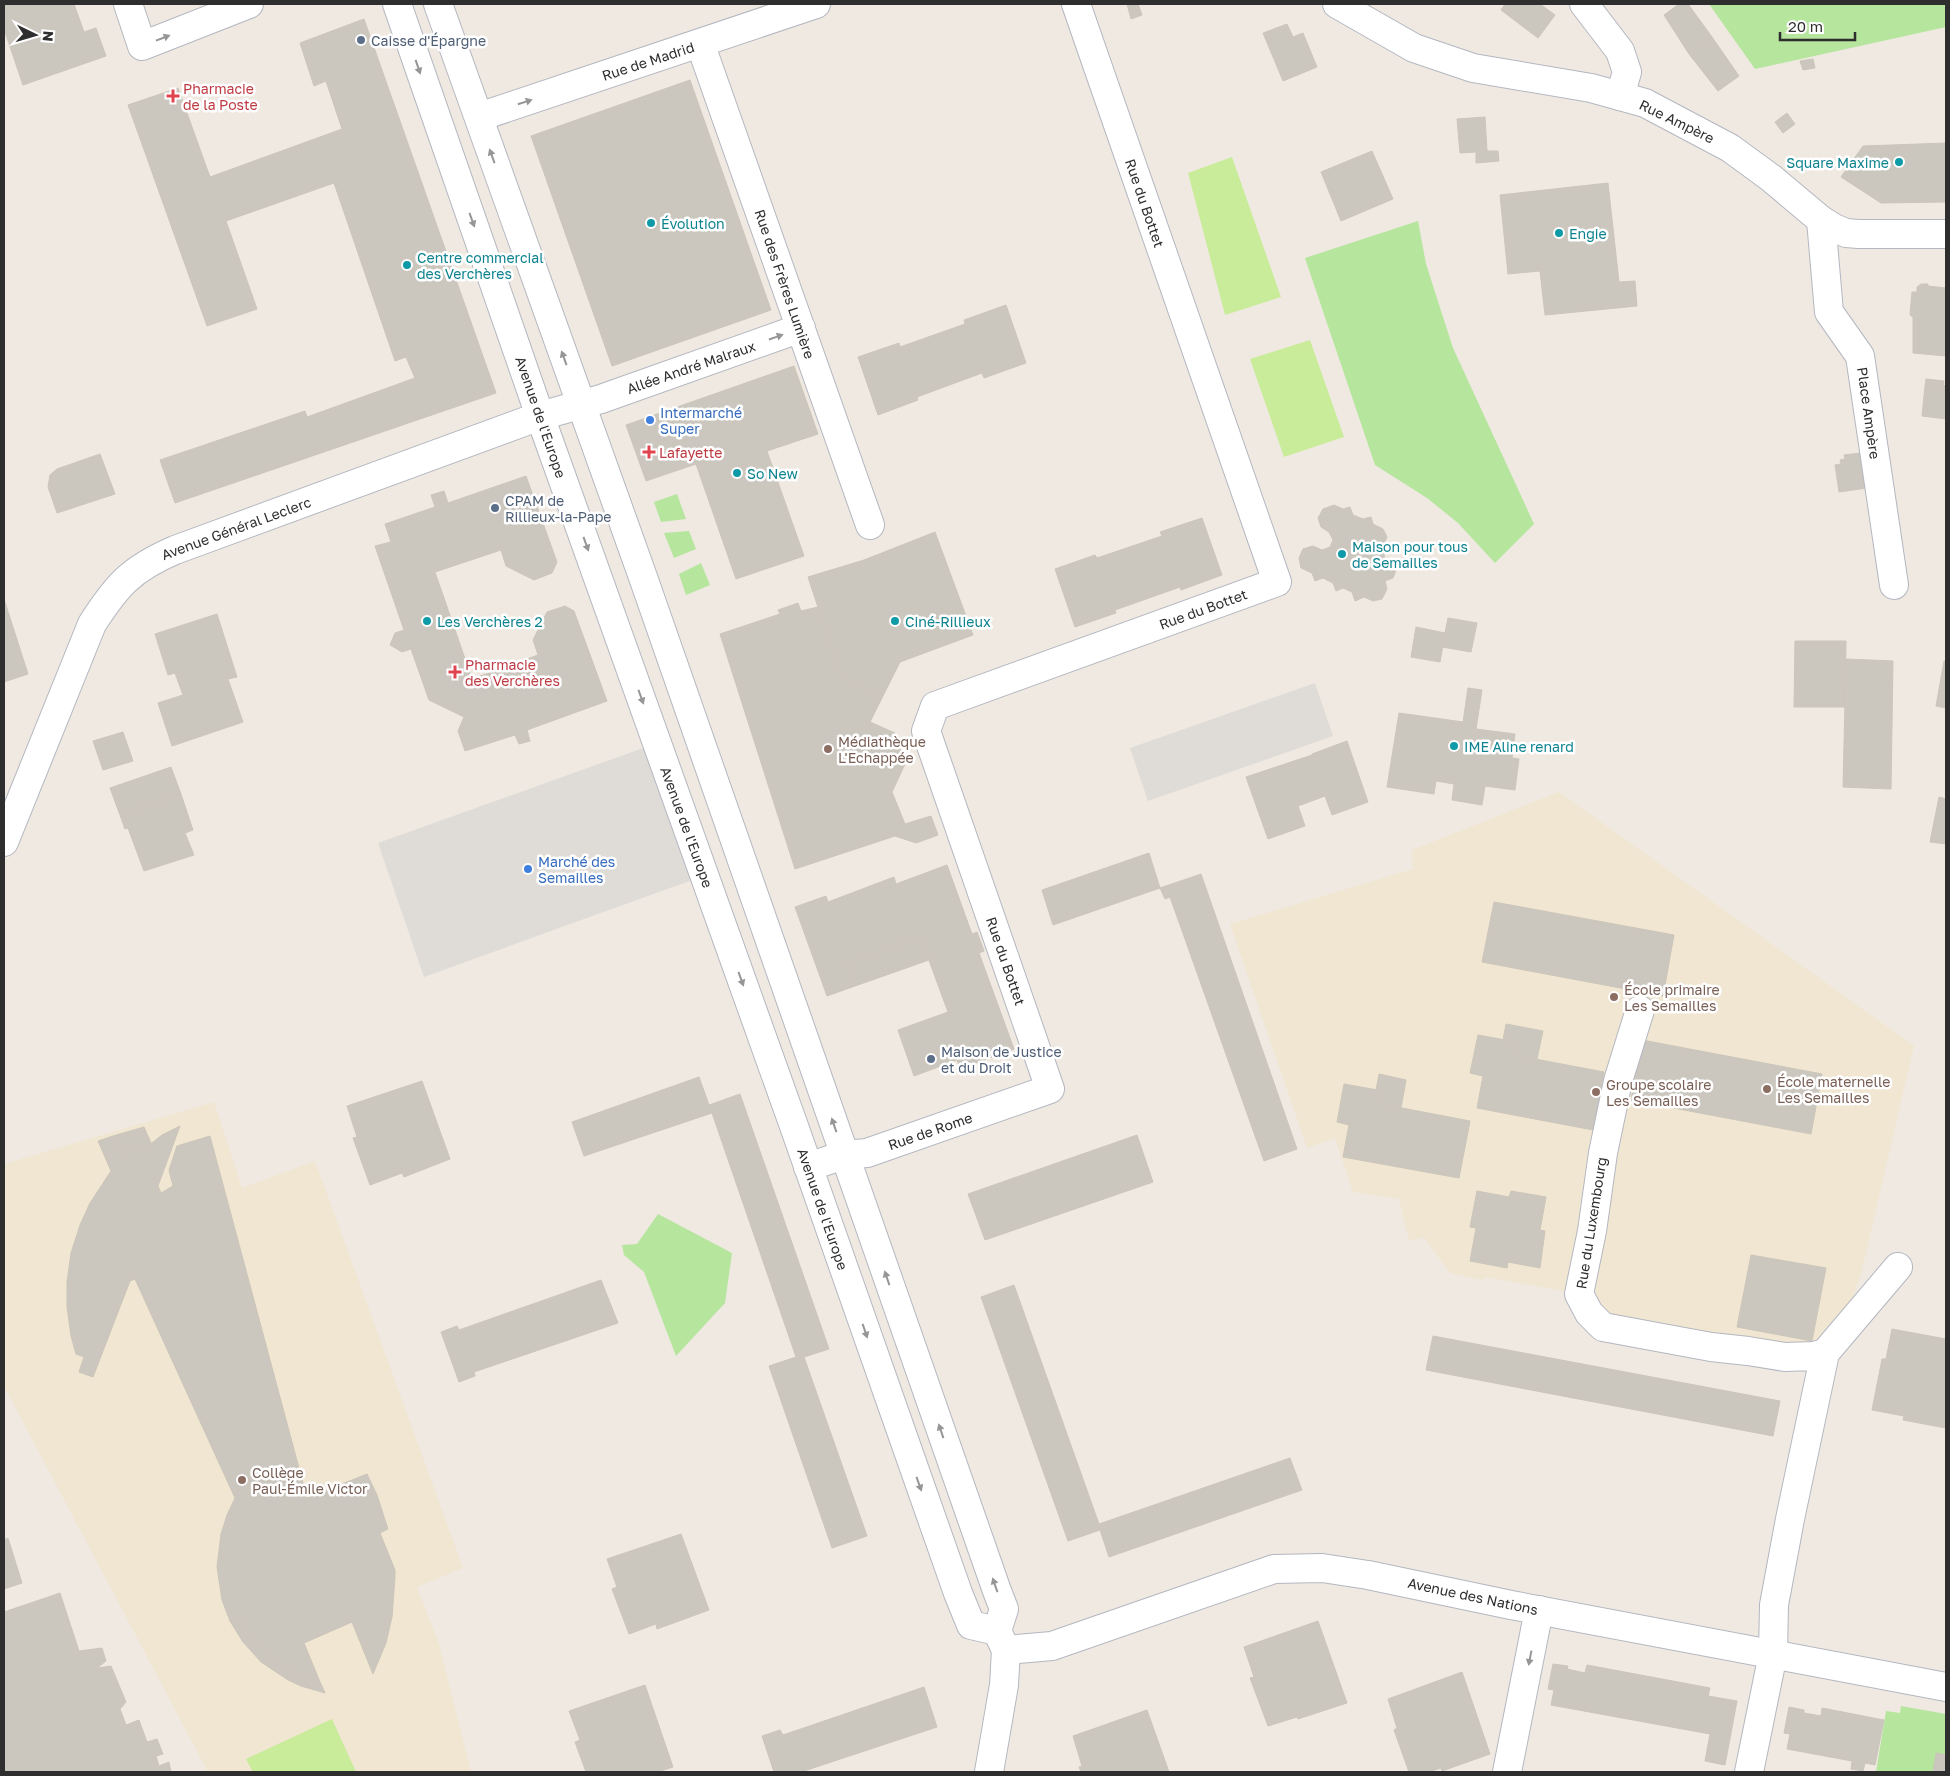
<svg xmlns="http://www.w3.org/2000/svg" width="1950" height="1776" font-family="'Golos Text',sans-serif">
  <style>
    .education { fill: #f0e6d1 }
    .green { fill: #b6e59e }
    .pitch { fill: #c9ec9a }
    .plaza { fill: #dfdcd8 }
    .building { fill: #cbc7bf; stroke: #cbc5ba }
    .lines { fill: none; stroke-linecap: round; stroke-linejoin: round }
    .street-casing { stroke: #b4b7c1; stroke-width: 30 }
    .secondary-casing { stroke: #b4b7c1; stroke-width: 30 }
    .street { stroke: #fff; stroke-width: 28 }
    .secondary { stroke: #fff; stroke-width: 28 }
    .oneway { fill: #969696 }
    .service-dot { fill: #5c6f8a; stroke: #fff; stroke-width: 2 }
    .health-dot { fill: #e0444e; stroke: #fff; stroke-width: 2 }
    .culture-dot { fill: #0f9aa8; stroke: #fff; stroke-width: 2 }
    .shop-dot { fill: #3f7fe0; stroke: #fff; stroke-width: 2 }
    .education-dot { fill: #8d6e63; stroke: #fff; stroke-width: 2 }
    .labels { text-anchor: middle; dominant-baseline: central; stroke-width: 5; stroke-linejoin: round; paint-order: stroke }
    .service-label { font-size: 14px; fill: #4e5e75; stroke: #fff; text-anchor: start }
    .street-label { font-size: 14px; fill: #2e2e2e; stroke: #fff }
    .health-label { font-size: 14px; fill: #be3a42; stroke: #fff; text-anchor: start }
    .culture-label { font-size: 14px; fill: #0d838f; stroke: #fff; text-anchor: start }
    .shop-label { font-size: 14px; fill: #366cbe; stroke: #fff; text-anchor: start }
    .education-label { font-size: 14px; fill: #785e54; stroke: #fff; text-anchor: start }
  </style>
  <rect width="100%" height="100%" fill="#efe9e1"/>
  <path class="education" d="M 1559,792 L 1914,1046 L 1861,1274 L 1850,1304 L 1808,1354 L 1593,1314 L 1579,1294 L 1487,1277 L 1482,1280 L 1450,1273 L 1424,1237 L 1409,1241 L 1399,1199 L 1353,1192 L 1335,1138 L 1307,1148 L 1230,924 L 1413,869 L 1412,850 Z
    M 214,1102 L 242,1188 L 315,1161 L 463,1568 L 417,1587 L 439,1644 L 471,1772 L 208,1772 L 4,1386 L 4,1164 Z"/>
  <path class="green" d="M 1709,4 L 1946,4 L 1946,27 L 1755,69 Z
    M 1418,221 L 1426,264 L 1453,348 L 1534,524 L 1495,563 L 1458,523 L 1427,498 L 1375,465 L 1305,258 Z
    M 677,494 L 686,519 L 661,522 L 654,502 Z
    M 689,531 L 696,549 L 674,558 L 664,533 Z
    M 701,563 L 710,585 L 686,595 L 679,574 Z
    M 658,1214 L 732,1253 L 725,1303 L 676,1356 L 644,1272 L 624,1255 L 622,1245 L 637,1244 Z
    M 1901,1706 L 1946,1714 L 1946,1772 L 1876,1772 L 1886,1711 L 1900,1713 Z"/>
  <path class="pitch" d="M 1232,157 L 1281,297 L 1225,315 L 1188,173 Z
    M 1310,340 L 1344,437 L 1284,457 L 1250,359 Z
    M 332,1719 L 356,1772 L 253,1772 L 246,1759 Z"/>
  <path class="plaza" d="M 1315,683 L 1333,736 L 1148,801 L 1130,748 Z
    M 649,746 L 695,879 L 424,977 L 378,843 Z"/>
  <path class="building" d="M 4,4 L 74,4 L 84,32 L 96,28 L 106,56 L 23,85 L 4,29 Z
    M 1127,4 L 1138,4 L 1142,15 L 1131,19 Z
    M 1505,4 L 1540,4 L 1555,15 L 1538,38 L 1501,10 Z
    M 1679,4 L 1688,4 L 1712,37 L 1689,54 L 1664,15 Z
    M 364,19 L 496,393 L 175,503 L 160,460 L 305,411 L 307,417 L 415,378 L 406,357 L 395,361 L 334,183 L 226,221 L 257,309 L 207,326 L 128,105 L 178,88 L 210,177 L 342,129 L 326,81 L 314,86 L 300,43 Z
    M 1287,24 L 1293,37 L 1303,33 L 1317,67 L 1283,81 L 1263,33 Z
    M 1712,37 L 1739,76 L 1718,91 L 1689,54 Z
    M 1813,59 L 1815,68 L 1803,70 L 1800,61 Z
    M 690,80 L 771,310 L 612,366 L 531,136 Z
    M 1787,113 L 1795,124 L 1783,133 L 1775,122 Z
    M 1485,117 L 1487,151 L 1498,151 L 1499,161 L 1476,163 L 1476,152 L 1460,153 L 1457,119 Z
    M 1946,143 L 1946,202 L 1881,203 L 1841,177 L 1863,146 Z
    M 1372,151 L 1393,199 L 1341,221 L 1321,172 Z
    M 1608,183 L 1619,282 L 1635,281 L 1637,306 L 1545,315 L 1540,271 L 1508,274 L 1500,195 Z
    M 1921,284 L 1928,284 L 1928,286 L 1946,288 L 1946,356 L 1913,353 L 1913,317 L 1910,315 L 1912,292 L 1917,292 L 1917,287 Z
    M 1006,305 L 1026,363 L 984,378 L 982,373 L 917,397 L 918,400 L 878,415 L 858,357 L 899,343 L 900,347 L 965,324 L 964,320 Z
    M 794,366 L 818,434 L 767,451 L 804,556 L 736,579 L 696,464 L 646,481 L 626,425 Z
    M 1926,379 L 1944,381 L 1943,388 L 1925,386 Z
    M 1943,385 L 1946,386 L 1946,419 L 1922,416 L 1925,386 L 1943,388 Z
    M 1861,453 L 1867,488 L 1839,492 L 1835,465 L 1841,464 L 1840,460 L 1845,459 L 1844,455 Z
    M 100,454 L 115,494 L 57,513 L 48,487 L 50,475 L 57,469 Z
    M 526,476 L 557,562 L 552,573 L 534,580 L 506,566 L 501,550 L 435,572 L 472,679 L 538,655 L 533,640 L 547,612 L 565,606 L 574,611 L 607,701 L 527,730 L 530,741 L 519,744 L 515,735 L 465,751 L 458,731 L 464,717 L 429,700 L 411,649 L 402,652 L 390,645 L 395,633 L 404,630 L 375,546 L 391,542 L 385,524 L 435,507 L 431,495 L 444,491 L 448,503 Z
    M 1334,505 L 1343,509 L 1350,507 L 1353,515 L 1363,519 L 1371,517 L 1373,524 L 1383,529 L 1387,537 L 1382,548 L 1385,558 L 1395,561 L 1396,570 L 1393,578 L 1385,581 L 1387,589 L 1382,599 L 1373,601 L 1364,597 L 1355,601 L 1352,592 L 1343,588 L 1336,591 L 1333,583 L 1323,578 L 1315,581 L 1312,573 L 1301,568 L 1299,558 L 1303,549 L 1313,546 L 1322,550 L 1330,547 L 1333,540 L 1329,532 L 1321,527 L 1318,518 L 1323,509 Z
    M 1202,518 L 1222,575 L 1181,590 L 1180,587 L 1115,610 L 1116,613 L 1075,627 L 1055,569 L 1095,555 L 1097,558 L 1162,536 L 1160,532 Z
    M 935,532 L 973,635 L 900,662 L 882,698 L 841,677 L 808,577 L 864,560 Z
    M 4,599 L 28,674 L 4,682 Z
    M 798,603 L 801,611 L 818,607 L 841,677 L 882,698 L 870,722 L 895,733 L 905,764 L 892,792 L 905,824 L 931,816 L 938,835 L 916,843 L 895,836 L 795,869 L 720,634 L 780,614 L 778,610 Z
    M 217,614 L 237,677 L 228,679 L 243,722 L 172,746 L 158,703 L 183,695 L 175,673 L 168,675 L 155,634 Z
    M 1448,618 L 1477,623 L 1471,652 L 1442,647 Z
    M 1416,627 L 1445,633 L 1440,662 L 1411,657 Z
    M 1795,641 L 1846,641 L 1845,707 L 1794,707 Z
    M 1846,659 L 1893,661 L 1891,789 L 1843,787 Z
    M 1944,661 L 1946,661 L 1946,708 L 1936,706 Z
    M 1468,688 L 1482,690 L 1476,729 L 1515,734 L 1512,758 L 1519,759 L 1515,790 L 1485,786 L 1482,805 L 1452,800 L 1454,784 L 1436,781 L 1434,794 L 1387,787 L 1399,713 L 1463,722 Z
    M 123,732 L 133,761 L 103,770 L 93,741 Z
    M 1347,741 L 1368,802 L 1332,815 L 1325,796 L 1298,806 L 1305,826 L 1268,839 L 1246,777 L 1312,755 L 1312,754 Z
    M 171,767 L 181,794 L 120,815 L 110,788 Z
    M 181,794 L 193,830 L 185,833 L 194,855 L 144,871 L 128,828 L 125,829 L 120,815 Z
    M 1939,797 L 1946,799 L 1946,844 L 1930,842 Z
    M 1149,853 L 1160,888 L 1053,925 L 1042,890 Z
    M 947,865 L 972,934 L 977,932 L 984,951 L 979,953 L 1014,1049 L 960,1069 L 957,1060 L 914,1076 L 898,1030 L 948,1012 L 920,936 L 847,964 L 855,986 L 827,996 L 795,907 L 826,896 L 828,902 L 894,877 L 896,884 Z
    M 1201,874 L 1297,1149 L 1264,1161 L 1170,897 L 1165,899 L 1160,888 Z
    M 1494,902 L 1674,935 L 1663,996 L 1482,962 Z
    M 920,936 L 929,960 L 855,986 L 847,964 Z
    M 1506,1024 L 1543,1031 L 1537,1059 L 1514,1055 L 1516,1042 L 1503,1040 Z
    M 1478,1035 L 1516,1042 L 1514,1055 L 1604,1072 L 1593,1130 L 1477,1108 L 1483,1076 L 1470,1073 Z
    M 1642,1040 L 1822,1074 L 1811,1134 L 1631,1100 Z
    M 1379,1074 L 1406,1080 L 1401,1108 L 1381,1104 L 1383,1091 L 1376,1090 Z
    M 699,1077 L 709,1105 L 740,1094 L 829,1349 L 804,1357 L 867,1536 L 832,1548 L 769,1366 L 796,1357 L 712,1113 L 584,1156 L 572,1122 Z
    M 422,1081 L 450,1159 L 404,1177 L 402,1173 L 370,1185 L 353,1138 L 357,1137 L 347,1106 Z
    M 1344,1084 L 1383,1091 L 1381,1104 L 1470,1121 L 1459,1178 L 1343,1157 L 1349,1125 L 1337,1122 Z
    M 180,1126 L 158,1186 L 161,1193 L 173,1186 L 169,1170 L 177,1146 L 210,1136 L 307,1498 L 367,1474 L 377,1495 L 388,1529 L 380,1533 L 395,1570 L 395,1577 L 392,1617 L 386,1643 L 373,1674 L 352,1622 L 304,1643 L 320,1682 L 293,1672 L 272,1658 L 254,1641 L 239,1617 L 230,1621 L 222,1600 L 217,1567 L 221,1534 L 227,1515 L 235,1498 L 135,1279 L 130,1281 L 93,1377 L 79,1372 L 84,1357 L 76,1354 L 71,1336 L 67,1307 L 67,1282 L 71,1253 L 80,1225 L 90,1203 L 111,1171 L 98,1141 L 113,1136 L 121,1153 L 141,1145 L 143,1150 L 162,1135 Z
    M 144,1127 L 151,1143 L 143,1150 L 141,1145 L 121,1153 L 113,1136 Z
    M 1137,1135 L 1153,1182 L 985,1240 L 968,1194 Z
    M 1477,1191 L 1509,1197 L 1511,1191 L 1546,1197 L 1540,1230 L 1545,1231 L 1540,1268 L 1508,1262 L 1507,1268 L 1470,1261 L 1476,1228 L 1470,1227 Z
    M 1751,1255 L 1826,1268 L 1812,1341 L 1737,1327 Z
    M 601,1280 L 618,1323 L 474,1372 L 475,1376 L 459,1382 L 441,1332 L 457,1326 L 459,1330 Z
    M 1014,1285 L 1099,1524 L 1290,1458 L 1302,1490 L 1109,1557 L 1100,1530 L 1068,1541 L 981,1297 Z
    M 1892,1329 L 1946,1339 L 1946,1428 L 1903,1420 L 1904,1416 L 1872,1410 L 1882,1359 L 1886,1359 Z
    M 1433,1336 L 1780,1401 L 1773,1436 L 1426,1370 Z
    M 681,1534 L 709,1610 L 657,1629 L 656,1624 L 629,1634 L 612,1589 L 617,1587 L 607,1559 Z
    M 8,1538 L 22,1583 L 4,1589 L 4,1540 Z
    M 60,1593 L 79,1651 L 102,1648 L 106,1661 L 97,1668 L 111,1666 L 126,1702 L 120,1709 L 126,1725 L 139,1720 L 147,1742 L 157,1739 L 163,1754 L 156,1756 L 159,1766 L 169,1762 L 171,1772 L 4,1772 L 4,1612 Z
    M 239,1617 L 254,1641 L 272,1658 L 293,1672 L 320,1682 L 325,1693 L 301,1686 L 288,1680 L 261,1662 L 243,1642 L 230,1621 Z
    M 1318,1621 L 1347,1703 L 1298,1719 L 1297,1717 L 1268,1726 L 1250,1678 L 1254,1677 L 1244,1647 Z
    M 1553,1664 L 1568,1666 L 1567,1669 L 1585,1673 L 1587,1665 L 1710,1688 L 1708,1696 L 1737,1701 L 1725,1765 L 1705,1761 L 1710,1734 L 1551,1705 L 1554,1690 L 1548,1689 Z
    M 1462,1672 L 1490,1754 L 1442,1771 L 1441,1768 L 1428,1772 L 1409,1772 L 1394,1730 L 1397,1728 L 1388,1699 Z
    M 645,1685 L 673,1767 L 657,1772 L 586,1772 L 575,1742 L 580,1740 L 569,1711 Z
    M 924,1687 L 937,1727 L 801,1772 L 774,1772 L 762,1736 L 780,1730 L 783,1735 Z
    M 1789,1707 L 1804,1710 L 1804,1713 L 1821,1716 L 1822,1708 L 1884,1720 L 1875,1765 L 1865,1763 L 1863,1771 L 1851,1769 L 1852,1761 L 1787,1749 L 1790,1734 L 1784,1733 Z
    M 1147,1710 L 1169,1772 L 1081,1772 L 1079,1767 L 1082,1766 L 1073,1736 Z
    M 1936,1753 L 1946,1755 L 1946,1772 L 1933,1772 Z"/>
  <g class="lines">
    <defs>
      <path id="street" d="M 128,4 L 142,46 L 249,4
        M 1584,4 L 1620,51 L 1627,72 L 1620,96
        M 700,43 L 870,525
        M 479,117 L 816,4
        M 1821,220 L 1829,312 L 1860,356 L 1894,585
        M 4,842 L 92,624 C 117,585 131,569 175,550 L 540,416 L 601,399 L 801,328
        M 1640,1010 L 1618,1081 L 1603,1153 L 1592,1231 L 1579,1294 L 1589,1313 L 1603,1327 L 1711,1347 L 1748,1351 L 1785,1357 L 1814,1356 L 1825,1353
        M 808,1167 L 844,1155 L 867,1153 L 1050,1089 L 926,731 L 935,706 L 1277,582 L 1076,4
        M 989,1772 L 1004,1685 L 1006,1650
        M 1507,1772 L 1539,1610
        M 1749,1772 L 1773,1654 L 1774,1605 L 1790,1519 L 1825,1353 L 1898,1267"/>
      <path id="secondary" d="M 397,4 L 540,416 L 795,1129 L 958,1593 L 971,1625 L 997,1631
        M 438,4 L 644,580 L 997,1591 L 1004,1609 L 997,1631 L 1006,1650 L 1052,1646 L 1274,1569 L 1322,1568 L 1368,1575 L 1511,1605 L 1946,1687
        M 1337,4 L 1414,48 L 1473,68 L 1591,88 L 1645,103 L 1730,148 L 1771,178 L 1821,220 L 1834,228 L 1846,233 L 1859,234 L 1946,234"/>
    </defs>
    <use href="#street" class="street-casing"/>
    <use href="#secondary" class="secondary-casing"/>
    <use href="#street" class="street"/>
    <use href="#secondary" class="secondary"/>
  </g>
  <defs><path id="oneway-solid" d="M-6-.8H1V-3.2L6.5 0L1 3.2V.8H-6Z" transform="scale(1.25)"/></defs>
  <g class="oneway">
    <use href="#oneway-solid" transform="translate(163 38) rotate(-21)"/>
    <use href="#oneway-solid" transform="translate(418 67) rotate(71)"/>
    <use href="#oneway-solid" transform="translate(525 102) rotate(-18)"/>
    <use href="#oneway-solid" transform="translate(492 156) rotate(-110)"/>
    <use href="#oneway-solid" transform="translate(472 220) rotate(70)"/>
    <use href="#oneway-solid" transform="translate(776 337) rotate(-19)"/>
    <use href="#oneway-solid" transform="translate(564 358) rotate(-110)"/>
    <use href="#oneway-solid" transform="translate(586 544) rotate(70)"/>
    <use href="#oneway-solid" transform="translate(641 697) rotate(70)"/>
    <use href="#oneway-solid" transform="translate(741 979) rotate(70)"/>
    <use href="#oneway-solid" transform="translate(834 1125) rotate(-109)"/>
    <use href="#oneway-solid" transform="translate(887 1278) rotate(-109)"/>
    <use href="#oneway-solid" transform="translate(865 1331) rotate(71)"/>
    <use href="#oneway-solid" transform="translate(941 1431) rotate(-109)"/>
    <use href="#oneway-solid" transform="translate(919 1484) rotate(70)"/>
    <use href="#oneway-solid" transform="translate(995 1585) rotate(-109)"/>
    <use href="#oneway-solid" transform="translate(1530 1658) rotate(101)"/>
  </g>
  <g class="service-dot">
    <circle cx="361" cy="40" r="5"/>
    <circle cx="495" cy="508" r="5"/>
    <circle cx="931" cy="1059" r="5"/>
  </g>
  <g class="health-dot">
    <path d="M170.5 88.5h5v5h5v5h-5v5h-5v-5h-5v-5h5z"/>
    <path d="M646.5 444.5h5v5h5v5h-5v5h-5v-5h-5v-5h5z"/>
    <path d="M452.5 664.5h5v5h5v5h-5v5h-5v-5h-5v-5h5z"/>
  </g>
  <g class="culture-dot">
    <circle cx="1899" cy="162" r="5"/>
    <circle cx="651" cy="223" r="5"/>
    <circle cx="1559" cy="233" r="5"/>
    <circle cx="407" cy="265" r="5"/>
    <circle cx="737" cy="473" r="5"/>
    <circle cx="1342" cy="554" r="5"/>
    <circle cx="427" cy="621" r="5"/>
    <circle cx="895" cy="621" r="5"/>
    <circle cx="1454" cy="746" r="5"/>
  </g>
  <g class="shop-dot">
    <circle cx="650" cy="420" r="5"/>
    <circle cx="528" cy="869" r="5"/>
  </g>
  <g class="education-dot">
    <circle cx="828" cy="749" r="5"/>
    <circle cx="1614" cy="997" r="5"/>
    <circle cx="1767" cy="1089" r="5"/>
    <circle cx="1596" cy="1092" r="5"/>
    <circle cx="242" cy="1480" r="5"/>
  </g>
  <g class="labels">
    <g class="service-label">
      <text x="371" y="40">Caisse d'Épargne</text>
      <text x="505" y="500">CPAM de<tspan x="505" dy="16">Rillieux-la-Pape</tspan></text>
      <text x="941" y="1051">Maison de Justice<tspan x="941" dy="16">et du Droit</tspan></text>
    </g>
    <g class="street-label">
      <text transform="translate(648 61) rotate(-18)">Rue de Madrid</text>
      <text transform="translate(1677 121) rotate(26)">Rue Ampère</text>
      <text transform="translate(1145 203) rotate(71)">Rue du Bottet</text>
      <text transform="translate(785 284) rotate(71)">Rue des Frères Lumière</text>
      <text transform="translate(691 367) rotate(-19)">Allée André Malraux</text>
      <text transform="translate(1869 413) rotate(82)">Place Ampère</text>
      <text transform="translate(541 417) rotate(71)">Avenue de l'Europe</text>
      <text transform="translate(236 528) rotate(-20)">Avenue Général Leclerc</text>
      <text transform="translate(1203 609) rotate(-20)">Rue du Bottet</text>
      <text transform="translate(687 827) rotate(70)">Avenue de l'Europe</text>
      <text transform="translate(1006 961) rotate(71)">Rue du Bottet</text>
      <text transform="translate(930 1131) rotate(-19)">Rue de Rome</text>
      <text transform="translate(823 1209) rotate(71)">Avenue de l'Europe</text>
      <text transform="translate(1591 1223) rotate(-81)">Rue du Luxembourg</text>
      <text transform="translate(1473 1596) rotate(12)">Avenue des Nations</text>
    </g>
    <g class="health-label">
      <text x="183" y="88">Pharmacie<tspan x="183" dy="16">de la Poste</tspan></text>
      <text x="659" y="452">Lafayette</text>
      <text x="465" y="664">Pharmacie<tspan x="465" dy="16">des Verchères</tspan></text>
    </g>
    <g class="culture-label">
      <text x="1889" y="162" text-anchor="end">Square Maxime</text>
      <text x="661" y="223">Évolution</text>
      <text x="1569" y="233">Engie</text>
      <text x="417" y="257">Centre commercial<tspan x="417" dy="16">des Verchères</tspan></text>
      <text x="747" y="473">So New</text>
      <text x="1352" y="546">Maison pour tous<tspan x="1352" dy="16">de Semailles</tspan></text>
      <text x="437" y="621">Les Verchères 2</text>
      <text x="905" y="621">Ciné-Rillieux</text>
      <text x="1464" y="746">IME Aline renard</text>
    </g>
    <g class="shop-label">
      <text x="660" y="412">Intermarché<tspan x="660" dy="16">Super</tspan></text>
      <text x="538" y="861">Marché des<tspan x="538" dy="16">Semailles</tspan></text>
    </g>
    <g class="education-label">
      <text x="838" y="741">Médiathèque<tspan x="838" dy="16">L'Echappée</tspan></text>
      <text x="1624" y="989">École primaire<tspan x="1624" dy="16">Les Semailles</tspan></text>
      <text x="1777" y="1081">École maternelle<tspan x="1777" dy="16">Les Semailles</tspan></text>
      <text x="1606" y="1084">Groupe scolaire<tspan x="1606" dy="16">Les Semailles</tspan></text>
      <text x="252" y="1472">Collège<tspan x="252" dy="16">Paul-Émile Victor</tspan></text>
    </g>
  </g>
  <rect width="1950" height="1776" fill="none" stroke="#2e2e2e" stroke-width="10"/>
  <g transform="translate(35 35) rotate(95)" stroke="#ffffff" stroke-width="4" paint-order="stroke">
  <path d="M0-4L9 19L0 12L-9 19Z" fill="#2e2e2e"/>
  <text y="-8" font-size="14" font-weight="bold" text-anchor="middle" fill="#2e2e2e">N</text>
  </g>
  <path d="M1780 32v8h75v-8" fill="none" stroke="#2e2e2e" stroke-width="2.5"/>
  <text x="1788" y="32" font-size="15" fill="#2e2e2e" stroke="#ffffff" stroke-width="4" paint-order="stroke">20 m</text>
</svg>
